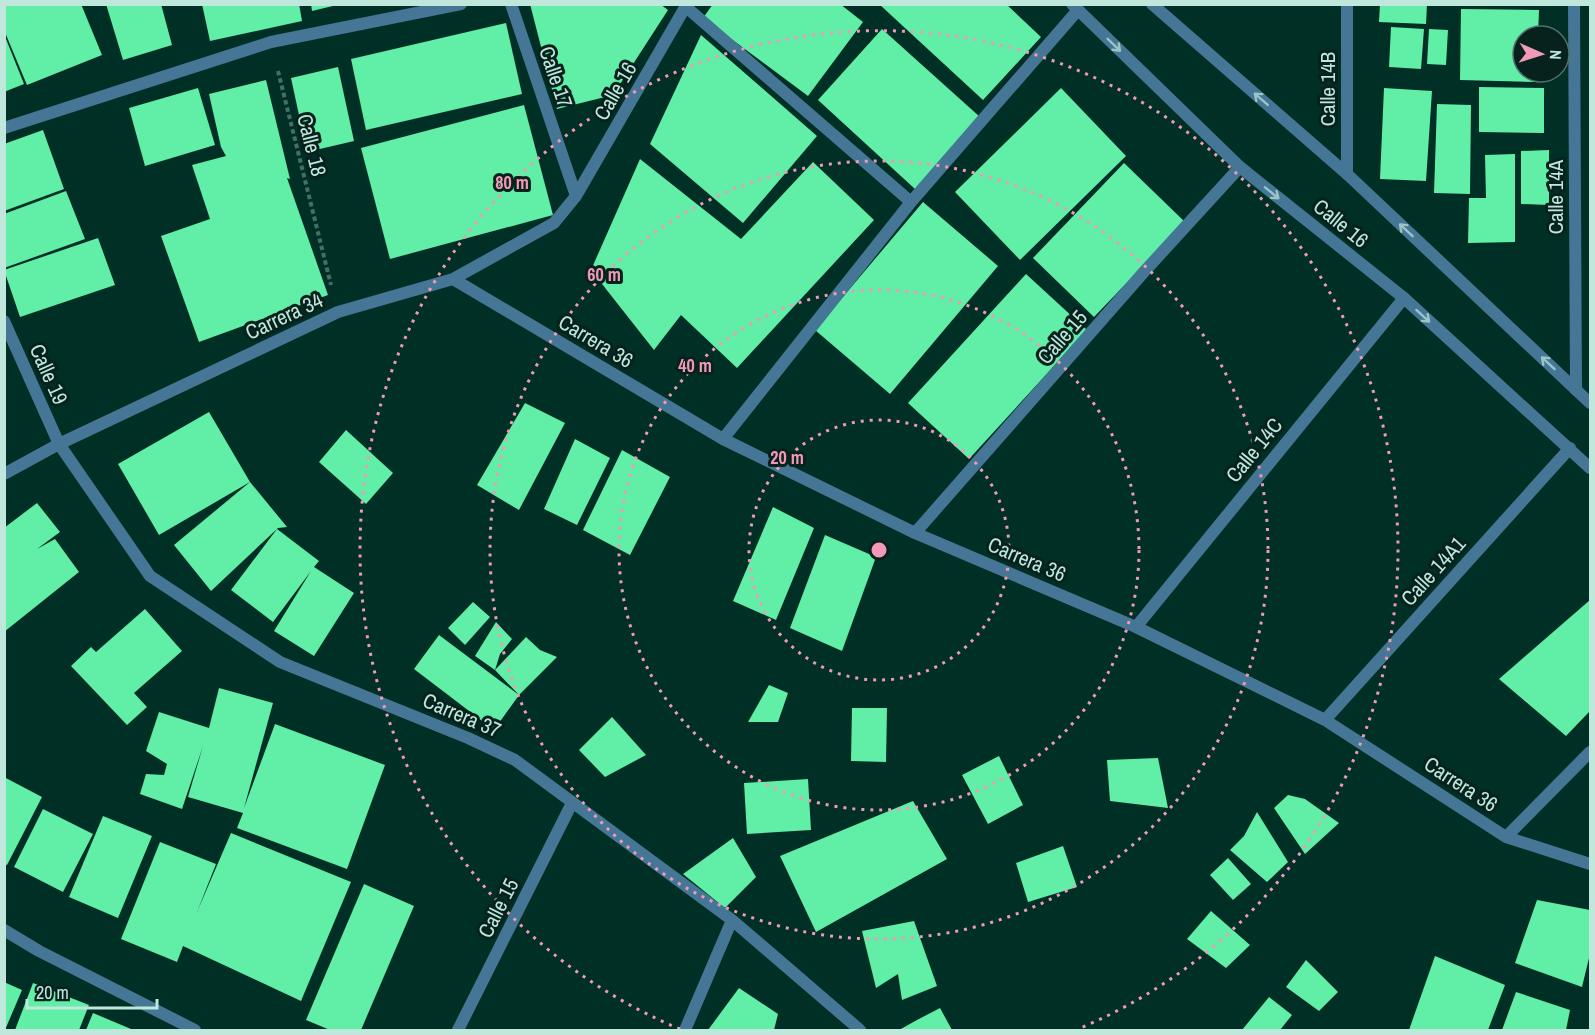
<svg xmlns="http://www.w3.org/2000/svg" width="1595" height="1035" font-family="'Archivo Narrow',sans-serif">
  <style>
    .building { fill: #61eea6 }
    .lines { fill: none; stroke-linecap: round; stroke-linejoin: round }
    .path { stroke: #436f66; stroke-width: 4; stroke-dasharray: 4.5 3; stroke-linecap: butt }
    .minor { stroke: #457695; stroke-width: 12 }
    .tertiary { stroke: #457695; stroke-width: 12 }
    .oneway { stroke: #9ac5c7 }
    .ring { fill: none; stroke: #f09ab7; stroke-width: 3; stroke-dasharray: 3 6 }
    .labels { text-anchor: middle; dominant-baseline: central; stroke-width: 6; stroke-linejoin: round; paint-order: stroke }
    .street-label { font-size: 21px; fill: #bfe7dc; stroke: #07221d }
    .centre { fill: #f09ab7; stroke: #07221d; stroke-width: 3 }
    .ring-label { font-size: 18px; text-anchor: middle; font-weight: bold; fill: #f09ab7; stroke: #07221d; stroke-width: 6; stroke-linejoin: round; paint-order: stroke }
  </style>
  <rect width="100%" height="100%" fill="#002f26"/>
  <path class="building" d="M 4,4 L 81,4 L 102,55 L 27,85 L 4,30 Z
    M 106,4 L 161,4 L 172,45 L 123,60 Z
    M 202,4 L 299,4 L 302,21 L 210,41 Z
    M 311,4 L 337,4 L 337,5 L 312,11 Z
    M 530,4 L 660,4 L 668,10 L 613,95 L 557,109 Z
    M 713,4 L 840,4 L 863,22 L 808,96 L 703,18 Z
    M 879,4 L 1006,4 L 1041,37 L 983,100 Z
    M 1380,4 L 1427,4 L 1426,24 L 1379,22 Z
    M 1461,9 L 1539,10 L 1538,36 L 1523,36 L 1523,72 L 1537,72 L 1537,82 L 1460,80 Z
    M 506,23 L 522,94 L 366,130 L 351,59 Z
    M 1391,27 L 1424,29 L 1421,69 L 1389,67 Z
    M 882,29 L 980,117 L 915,189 L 818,100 Z
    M 1429,29 L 1448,30 L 1446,65 L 1427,64 Z
    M 4,34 L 24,84 L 4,92 Z
    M 701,35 L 817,136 L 743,223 L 650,144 Z
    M 338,67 L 354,141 L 307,152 L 291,78 Z
    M 266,80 L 290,179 L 287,178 L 328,295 L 199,342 L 161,236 L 210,219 L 192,165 L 226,156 L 221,147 L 209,94 Z
    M 1479,87 L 1544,88 L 1544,133 L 1479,132 Z
    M 198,88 L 215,145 L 145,166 L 129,108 Z
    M 1061,88 L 1126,156 L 1020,260 L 955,192 Z
    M 1384,88 L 1432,91 L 1426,181 L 1380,179 Z
    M 1437,104 L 1471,105 L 1470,194 L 1434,193 Z
    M 524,105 L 553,215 L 390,259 L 361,148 Z
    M 43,130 L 64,189 L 4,211 L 4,144 Z
    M 1549,150 L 1549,205 L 1521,204 L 1521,151 Z
    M 1515,154 L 1515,242 L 1468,243 L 1469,198 L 1486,198 L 1485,155 Z
    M 640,159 L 741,239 L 813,162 L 874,220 L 737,368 L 681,315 L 654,350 L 591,270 Z
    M 1124,163 L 1185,222 L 1094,317 L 1033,258 Z
    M 66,191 L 85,239 L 4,268 L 4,214 Z
    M 923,202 L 998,266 L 890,394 L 815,330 Z
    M 98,238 L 115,285 L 20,317 L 4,270 Z
    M 1026,274 L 1087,330 L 969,459 L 908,403 Z
    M 525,403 L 565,423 L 519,510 L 477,485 Z
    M 209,412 L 250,482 L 287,527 L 278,528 L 211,591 L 174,545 L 250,482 L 159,535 L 118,464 Z
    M 346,430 L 393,473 L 366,504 L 319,462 Z
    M 575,439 L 610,458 L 577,525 L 544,509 Z
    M 622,450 L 670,477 L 630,555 L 583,530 Z
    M 37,503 L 60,532 L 37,549 L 55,539 L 79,572 L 4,632 L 4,528 Z
    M 773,507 L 814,528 L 776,620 L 733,601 Z
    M 277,529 L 319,561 L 314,567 L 354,593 L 314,656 L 274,631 L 311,571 L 273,622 L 231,590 Z
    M 825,535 L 876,557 L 842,651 L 790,628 Z
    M 1590,600 L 1590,711 L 1566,736 L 1499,679 Z
    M 473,602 L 490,617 L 465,645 L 448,628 Z
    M 145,609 L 182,651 L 134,693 L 147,707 L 127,725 L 71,666 L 91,647 L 96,652 Z
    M 496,622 L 512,639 L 500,654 L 495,670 L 526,637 L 540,650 L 557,657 L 519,695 L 494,730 L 414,669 L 439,635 L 519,695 L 495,670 L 475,656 Z
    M 769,685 L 788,693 L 778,722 L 748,722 Z
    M 219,688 L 273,703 L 244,808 L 275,724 L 385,765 L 347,869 L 237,828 L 243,813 L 188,797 L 203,746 L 182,809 L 140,794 L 146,774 L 164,775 L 167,764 L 146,751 L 159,712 L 209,728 Z
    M 852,708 L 887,708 L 886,762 L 851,761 Z
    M 612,717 L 646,755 L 605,777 L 579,750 Z
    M 999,756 L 1023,805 L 988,824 L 962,775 Z
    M 1158,758 L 1168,808 L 1110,801 L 1107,760 Z
    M 4,777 L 42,797 L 7,865 L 4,864 Z
    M 808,779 L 811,830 L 747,834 L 744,783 Z
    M 1288,795 L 1305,799 L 1339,823 L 1305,854 L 1274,808 Z
    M 913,801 L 947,859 L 816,932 L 780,856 Z
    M 43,809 L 93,834 L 63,892 L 14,867 Z
    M 1257,812 L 1288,862 L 1267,882 L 1230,850 L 1244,836 Z
    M 103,816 L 152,836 L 118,918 L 69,897 Z
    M 231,833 L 351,882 L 301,1001 L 183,946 L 177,962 L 121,939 L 160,842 L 216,864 L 197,912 Z
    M 733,838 L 756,877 L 725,908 L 683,874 Z
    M 1063,846 L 1077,887 L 1028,902 L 1016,863 Z
    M 1228,858 L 1251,884 L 1233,900 L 1210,875 Z
    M 364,884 L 414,906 L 361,1030 L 330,1030 L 306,1020 Z
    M 1537,900 L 1590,910 L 1590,954 L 1582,987 L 1515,963 Z
    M 1211,911 L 1250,945 L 1226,968 L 1187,939 Z
    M 914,921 L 937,986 L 902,1000 L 898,974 L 876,988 L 862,931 Z
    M 1435,956 L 1505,985 L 1488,1030 L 1409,1030 Z
    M 1306,960 L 1338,992 L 1319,1011 L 1286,987 Z
    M 4,982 L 22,990 L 5,1030 L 4,1030 Z
    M 33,983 L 89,1005 L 79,1030 L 15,1030 Z
    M 739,988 L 778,1014 L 774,1030 L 708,1030 Z
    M 1516,992 L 1570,1010 L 1566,1030 L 1502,1030 Z
    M 1269,997 L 1292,1015 L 1280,1030 L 1242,1030 Z
    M 940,1008 L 952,1030 L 899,1030 L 917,1020 Z
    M 93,1013 L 131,1029 L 130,1030 L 86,1030 Z"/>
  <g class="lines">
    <path class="path" d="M 278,71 L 331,285"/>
    <path class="minor" d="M 511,4 L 576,196
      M 1574,4 L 1576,390
      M 686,7 L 911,202
      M 4,128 L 271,42 L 461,4
      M 1347,174 L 1347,4
      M 453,279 L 723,439 L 915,533 L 1136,627 L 1325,720 L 1506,837 L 1590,864
      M 4,321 L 59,444 L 150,576 L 280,662 L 468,738 L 515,760 L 732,920 L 860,1030
      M 723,439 L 911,202 L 1078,10
      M 4,474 L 59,444 L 338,312 L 453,279 L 554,223 L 576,196 L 687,4
      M 915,533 L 1143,273 L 1240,167
      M 1136,627 L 1404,298
      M 1325,720 L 1570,448
      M 1506,837 L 1590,752
      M 4,930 L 39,951 L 195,1030
      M 458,1030 L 572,803
      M 685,1030 L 732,920"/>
    <path class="tertiary" d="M 1072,4 L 1240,167 L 1404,298 L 1590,468
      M 1152,4 L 1347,174 L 1590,403"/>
  </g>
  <defs><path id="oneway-shaft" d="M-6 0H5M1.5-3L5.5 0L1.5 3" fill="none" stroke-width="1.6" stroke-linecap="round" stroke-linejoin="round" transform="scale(1.5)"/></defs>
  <g class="oneway">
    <use href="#oneway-shaft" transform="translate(1114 45) rotate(44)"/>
    <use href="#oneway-shaft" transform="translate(1261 99) rotate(-139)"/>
    <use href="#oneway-shaft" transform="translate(1272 193) rotate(39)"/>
    <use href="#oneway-shaft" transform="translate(1406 230) rotate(-137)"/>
    <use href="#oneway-shaft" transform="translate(1423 316) rotate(42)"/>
    <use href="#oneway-shaft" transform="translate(1548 363) rotate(-137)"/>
  </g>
  <g class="ring">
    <circle cx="879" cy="550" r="130"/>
    <circle cx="879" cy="550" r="260"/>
    <circle cx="879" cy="550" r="389"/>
    <path d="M680 1029A519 519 0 1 1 1078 1029"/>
  </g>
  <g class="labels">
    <g class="street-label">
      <text transform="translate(556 77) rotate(71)">Calle 17</text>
      <text transform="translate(1327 89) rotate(-90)">Calle 14B</text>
      <text transform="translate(615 91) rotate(-60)">Calle 16</text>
      <text transform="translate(312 145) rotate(76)">Calle 18</text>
      <text transform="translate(1555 197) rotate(-90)">Calle 14A</text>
      <text transform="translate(1341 223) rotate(39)">Calle 16</text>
      <text transform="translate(284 316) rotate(-25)">Carrera 34</text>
      <text transform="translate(1062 337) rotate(-49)">Calle 15</text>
      <text transform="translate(596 341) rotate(31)">Carrera 36</text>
      <text transform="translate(49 374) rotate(66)">Calle 19</text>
      <text transform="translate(1254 450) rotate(-51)">Calle 14C</text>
      <text transform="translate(1027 559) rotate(23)">Carrera 36</text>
      <text transform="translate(1433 571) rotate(-48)">Calle 14A1</text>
      <text transform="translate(462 715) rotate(23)">Carrera 37</text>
      <text transform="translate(1461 784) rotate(33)">Carrera 36</text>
      <text transform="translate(498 908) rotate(-63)">Calle 15</text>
    </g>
  </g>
  <circle cx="879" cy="550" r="9" class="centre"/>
  <g class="ring-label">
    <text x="512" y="189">80 m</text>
    <text x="604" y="281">60 m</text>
    <text x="695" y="372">40 m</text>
    <text x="787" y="464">20 m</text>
  </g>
  <rect width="1595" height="1035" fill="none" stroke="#bfe7dc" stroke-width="12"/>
  <g transform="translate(1541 54) rotate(93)"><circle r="28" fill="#07221d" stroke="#517169" stroke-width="1.5"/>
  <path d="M0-4.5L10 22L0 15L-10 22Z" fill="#f09ab7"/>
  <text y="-9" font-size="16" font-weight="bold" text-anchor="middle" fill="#bfe7dc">N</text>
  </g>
  <path d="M27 999v9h130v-9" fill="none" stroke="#bfe7dc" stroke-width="3"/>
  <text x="36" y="999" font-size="18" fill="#bfe7dc" stroke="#07221d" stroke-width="4.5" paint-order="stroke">20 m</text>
</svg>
